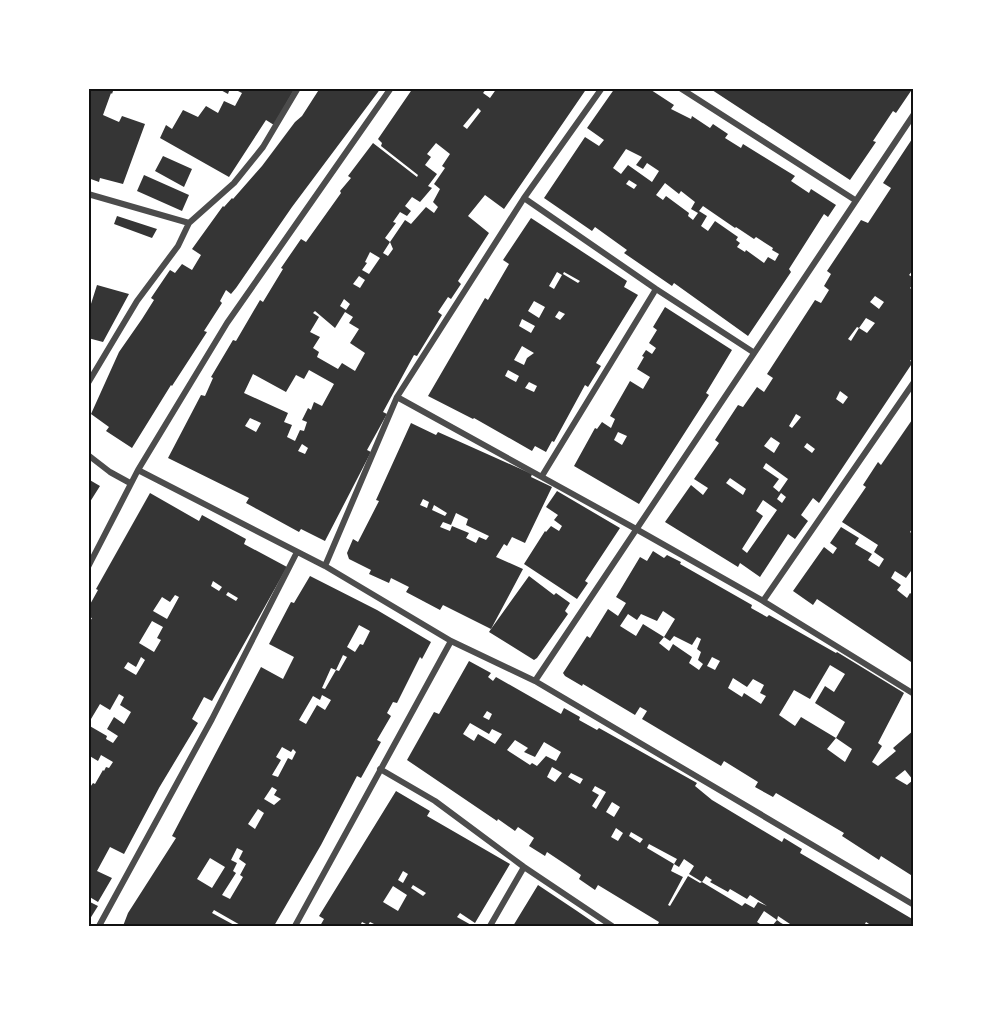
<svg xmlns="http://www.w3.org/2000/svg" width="1002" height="1015" font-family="Barlow,sans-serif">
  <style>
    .building { fill: #353535; fill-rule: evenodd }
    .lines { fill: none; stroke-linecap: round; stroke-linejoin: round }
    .minor { stroke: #4c4c4c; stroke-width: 6 }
    .neatline { fill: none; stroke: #111; stroke-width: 2 }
  </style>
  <rect width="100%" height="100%" fill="#fff"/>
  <path class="building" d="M 88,88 L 114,88 L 112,94 L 111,93 L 103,115 L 119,122 L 122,116 L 145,124 L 123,184 L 100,178 L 99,182 L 88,178 Z
    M 217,88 L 230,88 L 228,94 Z
    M 232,88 L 295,88 L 274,125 L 266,120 L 229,177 L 160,138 L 166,125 L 172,129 L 183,110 L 198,117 L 206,106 L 218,113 L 224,101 L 235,106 L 242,93 Z
    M 320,88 L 381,88 L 292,207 L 236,288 L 231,294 L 226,290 L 220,301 L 222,303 L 204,331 L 207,332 L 172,386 L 171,385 L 132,448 L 106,431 L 109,427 L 91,414 L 119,352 L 142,319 L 154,300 L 151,298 L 170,270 L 175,273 L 182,264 L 192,270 L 201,255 L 192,249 L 223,206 L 224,207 L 232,198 L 233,199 L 262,166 L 295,122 L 302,116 Z
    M 413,88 L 487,88 L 483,93 L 490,98 L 497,88 L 587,88 L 504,209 L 485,195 L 468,216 L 489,233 L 458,281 L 461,284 L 451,299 L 448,297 L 438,312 L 442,315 L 417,356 L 414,355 L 383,412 L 387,414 L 367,450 L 371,452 L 325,541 L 301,529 L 299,532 L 246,503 L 249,498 L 168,458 L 201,395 L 205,396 L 213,378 L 211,377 L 233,340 L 236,341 L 260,300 L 263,302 L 283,269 L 281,268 L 301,239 L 306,242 L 341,193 L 340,191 L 351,178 L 348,176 L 373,143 L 417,177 L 418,175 L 381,146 L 382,143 L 378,139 ZM 478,108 L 481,111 L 467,129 L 463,126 ZM 436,143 L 450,154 L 442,166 L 445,168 L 434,184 L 440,189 L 433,202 L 438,207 L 434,213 L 426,207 L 411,224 L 405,220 L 390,242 L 393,249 L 388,256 L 383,253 L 390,242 L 385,238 L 396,223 L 393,222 L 400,212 L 407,216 L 411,211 L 405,206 L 412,197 L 420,202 L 432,188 L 428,186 L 437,174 L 425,165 L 431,157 L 427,154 ZM 370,252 L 380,258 L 369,274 L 362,270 L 367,263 L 365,262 ZM 359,276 L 365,280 L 360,288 L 353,284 ZM 344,299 L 350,304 L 346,310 L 340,306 ZM 315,311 L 335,328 L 345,312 L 353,317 L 349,323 L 359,329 L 350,343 L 365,353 L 355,371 L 342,363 L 338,369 L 317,357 L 319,352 L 313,348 L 320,337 L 310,332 L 319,317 L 313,313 ZM 309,370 L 334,384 L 322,406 L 314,402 L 311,410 L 308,408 L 302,420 L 307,422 L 304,431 L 300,430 L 295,441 L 287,437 L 292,425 L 284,422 L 288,413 L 244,393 L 253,374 L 286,392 L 296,375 L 304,379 ZM 250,418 L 261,423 L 256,432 L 245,426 ZM 302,444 L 308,448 L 305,454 L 298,451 Z
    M 615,88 L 648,88 L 674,105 L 671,109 L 691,119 L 692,116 L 710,128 L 713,124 L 728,134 L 725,138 L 741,148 L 743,144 L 795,176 L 791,181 L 809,193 L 811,189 L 836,205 L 828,217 L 824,214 L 789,269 L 791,272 L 748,336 L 674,283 L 672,286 L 624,253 L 627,250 L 595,227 L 592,231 L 544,198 L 585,137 L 599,146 L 604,140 L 587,128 ZM 626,149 L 642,157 L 636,165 L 643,169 L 647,163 L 659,171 L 652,182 L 628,165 L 621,174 L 613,168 ZM 629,180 L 637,185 L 634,189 L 626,184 ZM 665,183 L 679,194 L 681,191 L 695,202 L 691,209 L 698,213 L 693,220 L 688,216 L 689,213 L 666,196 L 663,200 L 656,195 ZM 703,206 L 735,228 L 736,227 L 754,239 L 756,237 L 773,248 L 772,250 L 779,254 L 775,261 L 768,257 L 764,263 L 746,250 L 745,252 L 737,247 L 740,243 L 736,240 L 738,237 L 715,221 L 708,231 L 701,226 L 707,216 L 699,211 Z
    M 709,88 L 854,88 L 857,90 L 858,88 L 913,88 L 896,113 L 893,111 L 873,141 L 876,142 L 850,180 Z
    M 914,136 L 914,269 L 909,275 L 914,278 L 914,284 L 910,288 L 914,291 L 914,356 L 910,361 L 913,362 L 819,503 L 813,498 L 801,515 L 808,521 L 795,539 L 788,534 L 760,577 L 740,563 L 738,567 L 665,522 L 691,485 L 703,495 L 708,488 L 694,479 L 719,443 L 715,440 L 738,405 L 743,407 L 757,387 L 764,392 L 773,378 L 767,374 L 815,300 L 821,303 L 829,290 L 824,286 L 831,274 L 827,271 L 861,220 L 868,223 L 891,188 L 883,183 ZM 875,296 L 884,302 L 879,309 L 870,302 ZM 866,318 L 875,323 L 867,333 L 859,328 L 851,341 L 848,339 L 857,327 L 859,328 ZM 840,391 L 848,397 L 843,404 L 836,399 ZM 796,414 L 801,417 L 792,428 L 789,426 ZM 771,437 L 780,443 L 774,453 L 764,446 ZM 807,443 L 815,449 L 812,453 L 804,447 ZM 766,463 L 788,479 L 779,492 L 773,487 L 779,479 L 763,468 ZM 730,478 L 746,489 L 743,495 L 726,483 ZM 781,493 L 786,497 L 782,503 L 777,499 ZM 763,500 L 777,510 L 747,553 L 742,549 L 763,516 L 756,511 Z
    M 163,156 L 192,169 L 184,187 L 155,171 Z
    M 144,175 L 189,195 L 182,211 L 137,191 Z
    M 117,216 L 157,229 L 152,238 L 114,224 Z
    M 531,218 L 627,281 L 624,287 L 638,295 L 596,363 L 601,366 L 588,387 L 585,385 L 554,442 L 552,441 L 546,452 L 535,446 L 532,451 L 474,418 L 473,419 L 428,396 L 485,298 L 488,300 L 509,264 L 503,260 ZM 557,272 L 562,275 L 554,289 L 549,286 ZM 564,272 L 580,281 L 578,283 L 563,274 ZM 534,301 L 545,307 L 539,318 L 528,311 ZM 559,311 L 565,314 L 560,320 L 555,317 ZM 522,319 L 535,326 L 531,333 L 519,326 ZM 522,346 L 534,353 L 527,358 L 524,365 L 514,360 ZM 508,370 L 519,376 L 516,382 L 505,376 ZM 529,382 L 537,386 L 534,392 L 525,388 Z
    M 97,285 L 129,294 L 103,342 L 88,338 L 88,307 L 90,307 Z
    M 665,307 L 732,350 L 706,393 L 709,395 L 639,504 L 574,466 L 595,428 L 597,429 L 602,422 L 611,428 L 615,419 L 610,416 L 630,381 L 643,389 L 650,377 L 637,369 L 644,357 L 642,356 L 646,350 L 652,354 L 656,348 L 649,343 L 657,330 L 653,327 ZM 618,432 L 627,436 L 622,445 L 614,440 Z
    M 914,417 L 914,526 L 910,532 L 914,535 L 914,572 L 911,571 L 906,578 L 895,571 L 891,578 L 901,585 L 897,590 L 907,598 L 910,593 L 914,596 L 914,664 L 817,599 L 813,605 L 793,591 L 824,547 L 833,554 L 837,548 L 830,543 L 841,527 L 859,538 L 855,544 L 872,554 L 868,560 L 879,567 L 884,559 L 874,552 L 878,545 L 842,522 L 866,487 L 863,485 L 878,462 L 881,465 Z
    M 411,423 L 436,435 L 438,432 L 532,474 L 531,477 L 552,487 L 525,543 L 512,537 L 507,546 L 504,544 L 496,557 L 523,569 L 491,629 L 529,576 L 554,595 L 556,593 L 570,603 L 565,611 L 568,614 L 537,658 L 534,660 L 489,632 L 491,629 L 443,605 L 440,610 L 406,592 L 409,587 L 391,578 L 389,583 L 369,574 L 371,570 L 349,559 L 347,553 L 353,539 L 358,542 L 379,501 L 376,500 ZM 423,499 L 429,502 L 427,508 L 420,505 ZM 434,505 L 447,513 L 445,516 L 432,510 ZM 456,513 L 468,519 L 466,525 L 489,536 L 486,540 L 479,537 L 476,543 L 466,538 L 469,533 L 452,526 L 450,531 L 440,527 L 443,522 L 451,525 Z
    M 88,479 L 100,486 L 88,505 Z
    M 557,491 L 620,528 L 585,581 L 588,583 L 577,599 L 524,564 L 545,531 L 546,532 L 551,526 L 559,531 L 562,526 L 554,520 L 558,515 L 546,507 Z
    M 150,493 L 199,521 L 202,515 L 246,539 L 244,544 L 287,567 L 212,701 L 204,697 L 192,719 L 198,723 L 159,788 L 124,854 L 110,847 L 97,871 L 112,878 L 98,902 L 88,896 L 88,790 L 93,783 L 95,784 L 103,770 L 104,771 L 106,767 L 109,768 L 113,762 L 101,755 L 98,761 L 88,755 L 88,725 L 107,736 L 106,739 L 113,743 L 118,736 L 107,729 L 114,717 L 124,724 L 131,712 L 120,705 L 124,697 L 119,694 L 110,710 L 100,704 L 88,724 L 88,625 L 92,618 L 88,617 L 88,608 L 98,590 L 96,589 ZM 213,581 L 222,587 L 219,591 L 211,586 ZM 228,592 L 238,598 L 236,601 L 226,595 ZM 175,595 L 179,597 L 167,619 L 153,611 L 162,597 L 170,602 ZM 152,621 L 163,627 L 157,638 L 161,640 L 154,652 L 139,643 ZM 141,657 L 145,660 L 136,675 L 124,668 L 128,662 L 136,667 Z
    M 653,551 L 664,558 L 667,555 L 681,562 L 680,564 L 752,605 L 751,608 L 767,617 L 769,615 L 836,653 L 837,652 L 904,693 L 878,743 L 882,746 L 872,762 L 878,766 L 896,751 L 893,748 L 914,730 L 914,877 L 881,856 L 879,860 L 842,836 L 844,833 L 776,793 L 773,797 L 755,787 L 758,782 L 724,761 L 721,766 L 642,719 L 647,711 L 640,707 L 635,715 L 583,684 L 582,686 L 565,676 L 563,673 L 587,636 L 590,638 L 608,609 L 618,616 L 626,603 L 616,597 L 640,557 L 647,561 ZM 663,611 L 675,619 L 664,637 L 643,624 L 636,636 L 620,626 L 628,614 L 637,620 L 641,614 L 657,621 ZM 674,636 L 692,645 L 697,637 L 701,639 L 697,649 L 701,652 L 698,660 L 703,664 L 699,670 L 689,663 L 692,657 L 673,644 L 669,651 L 659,643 L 664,637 L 670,641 ZM 712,657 L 720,661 L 715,670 L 707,666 ZM 830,665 L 845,674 L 834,692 L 825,686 L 815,703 L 845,722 L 836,738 L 852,749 L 845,762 L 827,749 L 836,738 L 801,717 L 795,726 L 779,715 L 794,690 L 810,699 ZM 733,678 L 747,687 L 753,679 L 764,685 L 760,693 L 766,696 L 761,704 L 744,693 L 742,697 L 728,688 ZM 905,770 L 913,780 L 907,785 L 895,778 Z
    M 310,576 L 377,610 L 431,642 L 422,659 L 420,657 L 397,703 L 393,702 L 387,713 L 391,716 L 377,740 L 381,742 L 361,778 L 357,776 L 321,845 L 274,926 L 242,926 L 214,910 L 212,913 L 236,926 L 123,926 L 128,913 L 176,838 L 172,836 L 261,667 L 283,679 L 294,657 L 269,644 L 291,602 L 294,603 ZM 359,625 L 370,631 L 363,645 L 360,644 L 355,652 L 347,647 ZM 343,655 L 347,657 L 339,671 L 336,670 L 325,689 L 322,688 L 331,668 L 336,670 ZM 322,695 L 331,700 L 325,710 L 317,705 L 306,724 L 299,720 L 313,696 L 320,700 ZM 282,747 L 291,752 L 293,749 L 296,752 L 292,760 L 288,758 L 278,777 L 272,775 L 281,760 L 276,757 ZM 272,787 L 277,790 L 274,795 L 281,799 L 274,805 L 264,799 ZM 258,809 L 264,813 L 255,829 L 248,824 ZM 237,848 L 243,851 L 239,859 L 246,864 L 240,875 L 243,877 L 230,899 L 222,895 L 236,873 L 233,871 L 237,863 L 231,860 ZM 210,858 L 225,867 L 212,888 L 197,879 Z
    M 469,661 L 491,673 L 488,677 L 493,681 L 496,677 L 561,714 L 564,708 L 580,717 L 579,720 L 597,730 L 599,728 L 697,783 L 695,786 L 712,800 L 782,842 L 784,838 L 802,849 L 800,853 L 914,920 L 914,926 L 872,926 L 866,922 L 864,926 L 793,926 L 778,916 L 777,920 L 764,911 L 757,922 L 763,926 L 657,926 L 659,922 L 598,885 L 595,890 L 579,879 L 581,875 L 565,864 L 547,852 L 545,856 L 529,846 L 534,838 L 518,827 L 515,831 L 498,819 L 497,821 L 407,760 L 434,712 L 439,714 ZM 487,711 L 492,714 L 489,720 L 483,717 ZM 470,723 L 489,734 L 492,729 L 502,734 L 495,744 L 478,734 L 474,741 L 463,734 ZM 515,740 L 528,748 L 524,752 L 535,757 L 544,742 L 561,752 L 556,761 L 546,756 L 537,766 L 532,763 L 530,765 L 507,750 ZM 552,767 L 562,773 L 555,782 L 547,777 ZM 571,773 L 583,779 L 580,784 L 568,777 ZM 595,786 L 606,792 L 596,809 L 592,806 L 599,795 L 592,791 ZM 612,802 L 620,807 L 614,817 L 606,812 ZM 616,828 L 623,833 L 618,841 L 611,837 ZM 631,832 L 643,839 L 640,843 L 629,836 ZM 649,844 L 677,859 L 674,864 L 679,867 L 684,859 L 694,866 L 689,874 L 702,882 L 706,876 L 712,880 L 710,882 L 728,892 L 730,889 L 747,899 L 750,895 L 767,906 L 758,902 L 754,908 L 745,903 L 742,906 L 702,882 L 700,883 L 688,876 L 670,906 L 668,905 L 683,877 L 671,871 L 674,864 L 647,848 Z
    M 396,791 L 430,811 L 427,816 L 510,864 L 475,923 L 460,913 L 457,917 L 473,926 L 378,926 L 370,922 L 368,925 L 362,922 L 360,926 L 320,926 L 324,919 L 319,916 ZM 403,871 L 408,874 L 403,883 L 398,880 ZM 413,885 L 426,893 L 423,896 L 411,888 ZM 393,886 L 407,895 L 398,911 L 383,902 Z
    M 538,885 L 577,911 L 599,926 L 513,926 Z
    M 88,901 L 98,906 L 88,922 Z
    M 777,920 L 781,923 L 787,926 L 772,926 Z"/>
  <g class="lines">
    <path class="minor" d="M 680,88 L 855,200
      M 88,194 L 189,223
      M 524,198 L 656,289 L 753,352
      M 88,383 L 137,301 L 178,246 L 189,223 L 234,183 L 263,147 L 298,88
      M 397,397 L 636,529 L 763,601 L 914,694
      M 88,455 L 110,472 L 130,483
      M 138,470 L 325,566 L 451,641 L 535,681 L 914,905
      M 542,476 L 656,289
      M 325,566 L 397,397 L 524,198 L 602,88
      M 88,567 L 138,470 L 227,323 L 391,88
      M 763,601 L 914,382
      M 535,681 L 914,114
      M 380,769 L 435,801 L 524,867 L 612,926
      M 99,926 L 212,719 L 297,552
      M 295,926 L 451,641
      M 490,926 L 524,867"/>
  </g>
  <rect width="1002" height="1015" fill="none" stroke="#ffffff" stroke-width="180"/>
  <rect x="90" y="90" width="822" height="835" class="neatline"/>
</svg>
